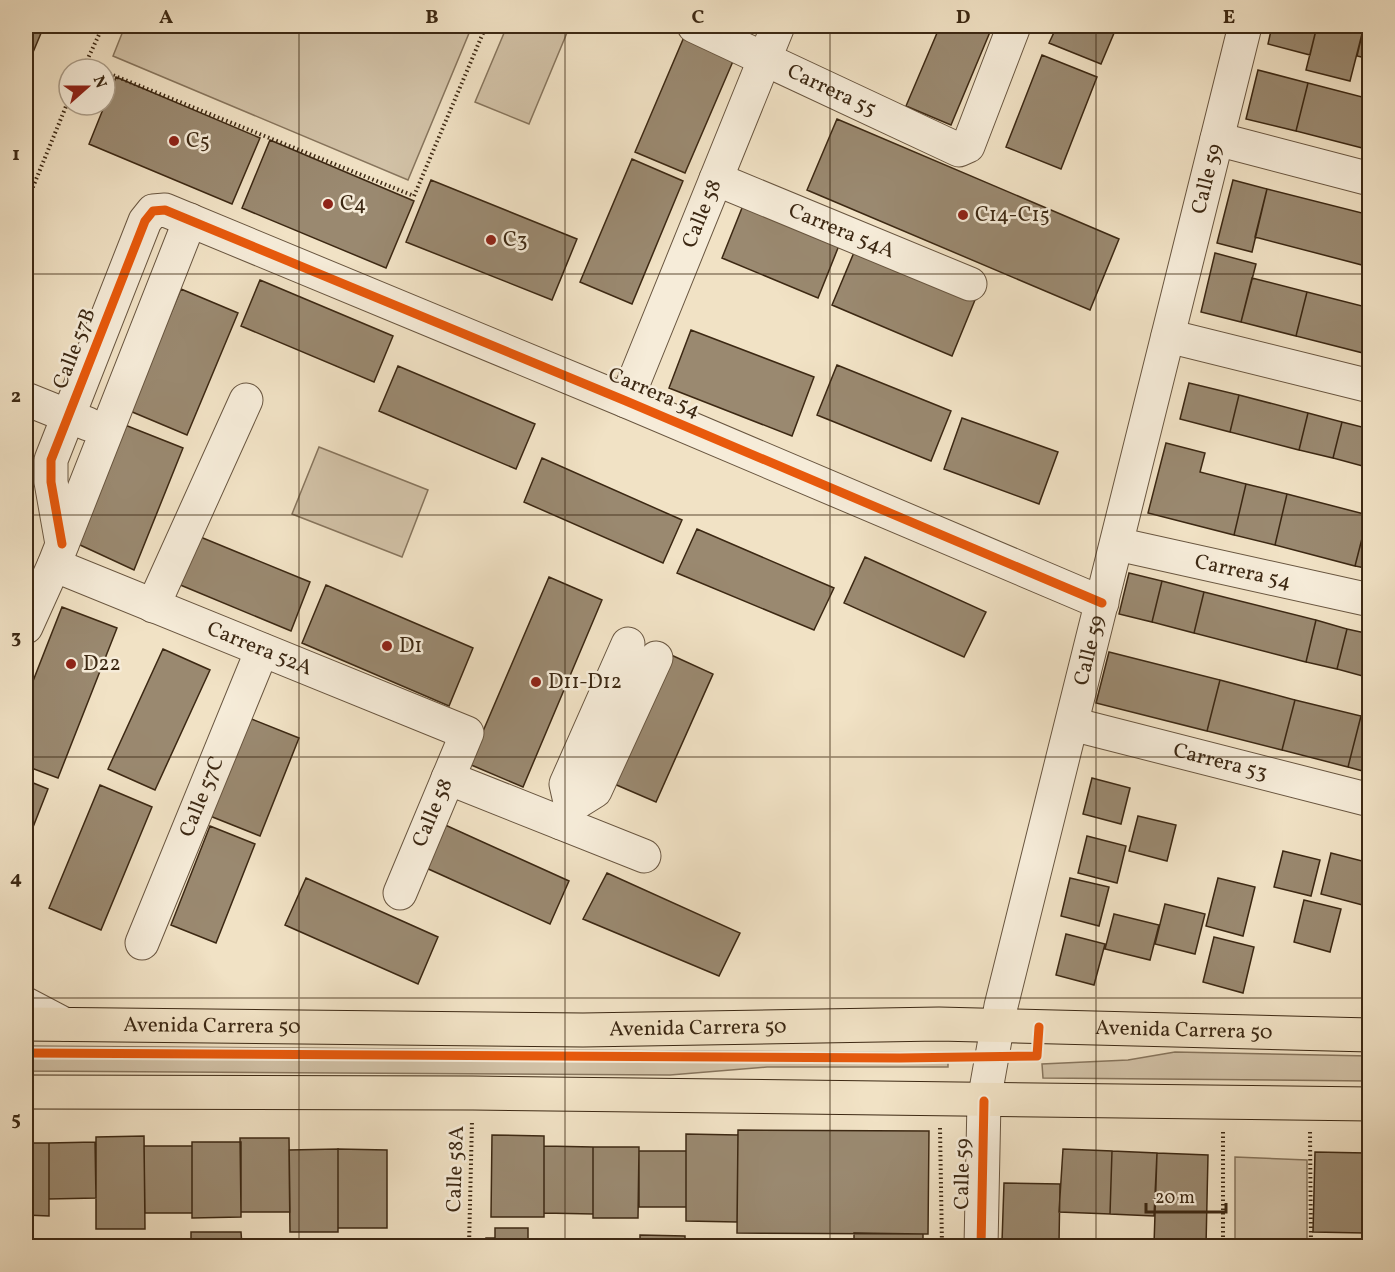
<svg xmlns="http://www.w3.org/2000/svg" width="1395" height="1272" font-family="Vollkorn,serif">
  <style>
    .green { fill: #d2c2a7; stroke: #87755d; stroke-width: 1.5 }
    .building { fill: #9a8970; stroke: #3c2813; stroke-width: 1.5 }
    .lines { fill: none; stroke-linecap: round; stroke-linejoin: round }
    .minor-casing { stroke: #695640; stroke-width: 35 }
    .major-casing { stroke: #3c2813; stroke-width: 35 }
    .path { stroke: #3c2813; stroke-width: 4; stroke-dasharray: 1.5 3; stroke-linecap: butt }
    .minor { stroke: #f6ecd9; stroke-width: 33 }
    .major { stroke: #f1e2c5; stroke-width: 33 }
    .cycleway-casing { stroke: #f6ecd9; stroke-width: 13 }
    .cycleway { stroke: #e8590c; stroke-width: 9 }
    .grid { fill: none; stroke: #3c2813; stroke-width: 1.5; stroke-opacity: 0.55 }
    .poi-dot { fill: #8f2418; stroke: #f6ecd9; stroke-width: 2 }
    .labels { text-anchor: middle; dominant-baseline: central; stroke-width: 5; stroke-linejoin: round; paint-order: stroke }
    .street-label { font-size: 21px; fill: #3c2813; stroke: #f6ecd9 }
    .poi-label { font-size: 21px; fill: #3c2813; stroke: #f6ecd9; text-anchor: start }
    .neatline { fill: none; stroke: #3c2813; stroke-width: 2 }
    .grid-label { font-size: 20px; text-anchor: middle; font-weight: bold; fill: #3c2813 }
  </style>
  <rect width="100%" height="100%" fill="#f1e2c5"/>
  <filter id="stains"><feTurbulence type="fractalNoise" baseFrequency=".00333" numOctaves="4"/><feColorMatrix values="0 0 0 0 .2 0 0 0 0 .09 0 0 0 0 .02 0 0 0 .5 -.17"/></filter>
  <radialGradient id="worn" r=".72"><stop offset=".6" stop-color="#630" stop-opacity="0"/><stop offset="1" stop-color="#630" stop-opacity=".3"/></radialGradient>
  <path class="green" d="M 125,26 L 472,26 L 408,180 L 113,56 Z
    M 507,26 L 563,26 L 569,28 L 529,124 L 475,102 Z
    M 319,447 L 428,490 L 402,557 L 292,514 Z
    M 26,1046 L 948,1053 L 948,1067 L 767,1067 L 670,1075 L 26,1071 Z
    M 1175,1052 L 1369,1056 L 1369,1081 L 1043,1078 L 1042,1064 L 1128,1060 Z
    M 1235,1157 L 1307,1160 L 1307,1246 L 1235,1246 Z"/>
  <path class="building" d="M 26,26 L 44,26 L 26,69 Z
    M 940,26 L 975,26 L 990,32 L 951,125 L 906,106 Z
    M 1057,26 L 1117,26 L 1101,64 L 1049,43 Z
    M 1272,26 L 1317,26 L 1310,55 L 1268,44 Z
    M 1317,26 L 1364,26 L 1350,81 L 1306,70 Z
    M 1364,26 L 1370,26 L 1370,59 L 1357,56 Z
    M 687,30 L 737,52 L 685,173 L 635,152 Z
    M 1042,55 L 1097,77 L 1061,169 L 1006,147 Z
    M 1258,70 L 1308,83 L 1296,131 L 1246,119 Z
    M 116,77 L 260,138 L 232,204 L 89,144 Z
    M 1308,83 L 1370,99 L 1370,150 L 1296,131 Z
    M 837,119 L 1119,239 L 1090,310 L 807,190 Z
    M 270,140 L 414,201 L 386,268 L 242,208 Z
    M 632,159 L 683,181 L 632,304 L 580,282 Z
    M 431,180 L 577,239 L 552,300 L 406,242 Z
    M 1233,180 L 1267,189 L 1252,252 L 1217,243 Z
    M 1267,189 L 1370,215 L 1370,235 L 1362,265 L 1255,237 Z
    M 744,203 L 840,243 L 818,298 L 722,258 Z
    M 1370,235 L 1370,266 L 1362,265 Z
    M 855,250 L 975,300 L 952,356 L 832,305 Z
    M 1215,253 L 1256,264 L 1241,322 L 1201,312 Z
    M 1252,278 L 1307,292 L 1296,336 L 1241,322 Z
    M 260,280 L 393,336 L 374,382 L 241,326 Z
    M 181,289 L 238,313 L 187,435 L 130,411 Z
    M 1307,292 L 1370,308 L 1370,325 L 1363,353 L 1296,336 Z
    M 1370,325 L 1370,355 L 1363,353 Z
    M 691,330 L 814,377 L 792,436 L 669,388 Z
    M 837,365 L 951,411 L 931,461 L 817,415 Z
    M 398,366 L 535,424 L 516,469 L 379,411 Z
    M 1189,383 L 1239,395 L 1230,432 L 1180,419 Z
    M 1239,395 L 1308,413 L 1299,450 L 1230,432 Z
    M 1308,413 L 1342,422 L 1333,458 L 1299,450 Z
    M 962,418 L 1058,452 L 1039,504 L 944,469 Z
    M 1342,422 L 1370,429 L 1370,468 L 1333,458 Z
    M 125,425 L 183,448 L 134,570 L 78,544 Z
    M 1166,443 L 1205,453 L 1200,472 L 1246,484 L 1234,535 L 1148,513 Z
    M 542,458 L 682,520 L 663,563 L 524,502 Z
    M 1246,484 L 1287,494 L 1275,545 L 1234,535 Z
    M 1287,494 L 1368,515 L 1355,566 L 1275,545 Z
    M 1368,515 L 1370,515 L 1370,569 L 1355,566 Z
    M 697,529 L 834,588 L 814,630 L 677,573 Z
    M 198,536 L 310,582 L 291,631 L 178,584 Z
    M 865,557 L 986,612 L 964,657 L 844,603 Z
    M 1129,573 L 1162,581 L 1152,622 L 1119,614 Z
    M 549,577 L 602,600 L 523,787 L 469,764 Z
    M 1162,581 L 1204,592 L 1194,633 L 1152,622 Z
    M 326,585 L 473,648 L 449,706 L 302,643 Z
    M 1204,592 L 1316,620 L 1306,662 L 1194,633 Z
    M 62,607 L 117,628 L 58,778 L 26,766 L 26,699 Z
    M 1316,620 L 1347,629 L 1337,669 L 1306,662 Z
    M 1347,629 L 1370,634 L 1370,678 L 1337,669 Z
    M 163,649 L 210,670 L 155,790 L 108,769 Z
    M 1109,652 L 1220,680 L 1207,731 L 1096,703 Z
    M 669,654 L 713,674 L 656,802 L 612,783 Z
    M 1220,680 L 1295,700 L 1282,750 L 1207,731 Z
    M 1295,700 L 1361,716 L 1348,767 L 1282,750 Z
    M 1361,716 L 1370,718 L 1370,773 L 1348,767 Z
    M 249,718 L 299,738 L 260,836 L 210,816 Z
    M 1092,778 L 1130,788 L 1121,824 L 1083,814 Z
    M 26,780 L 48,789 L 26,845 Z
    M 100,785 L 152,807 L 101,930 L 49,908 Z
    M 1138,816 L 1176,825 L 1167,861 L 1129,851 Z
    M 443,824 L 569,881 L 550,924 L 424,867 Z
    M 210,826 L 255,844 L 216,943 L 171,925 Z
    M 1087,836 L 1126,846 L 1117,883 L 1078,873 Z
    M 1283,851 L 1320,860 L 1311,896 L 1274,887 Z
    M 1331,853 L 1370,863 L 1370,907 L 1321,894 Z
    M 607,873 L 740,933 L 719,976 L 583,919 Z
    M 306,878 L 438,937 L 418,984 L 285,925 Z
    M 1070,878 L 1109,887 L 1099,926 L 1061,916 Z
    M 1218,878 L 1255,887 L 1243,936 L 1206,926 Z
    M 1304,900 L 1341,909 L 1330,952 L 1294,942 Z
    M 1165,904 L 1205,914 L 1195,954 L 1155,944 Z
    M 1114,914 L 1159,925 L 1150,960 L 1105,949 Z
    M 1066,934 L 1105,944 L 1094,985 L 1056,975 Z
    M 1214,937 L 1254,947 L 1243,993 L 1203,982 Z
    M 738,1130 L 929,1131 L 928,1234 L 737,1233 Z
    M 686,1134 L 738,1135 L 737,1222 L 686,1221 Z
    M 492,1135 L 544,1136 L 544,1217 L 491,1217 Z
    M 144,1136 L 145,1229 L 96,1229 L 96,1137 Z
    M 240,1138 L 289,1138 L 290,1212 L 241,1212 Z
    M 95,1142 L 96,1198 L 49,1199 L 49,1143 Z
    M 192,1142 L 241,1142 L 241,1217 L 192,1218 Z
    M 26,1143 L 49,1143 L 49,1216 L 26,1215 Z
    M 144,1146 L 192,1146 L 192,1213 L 145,1213 Z
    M 544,1146 L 593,1147 L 593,1214 L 544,1213 Z
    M 593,1147 L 639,1147 L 638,1218 L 593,1218 Z
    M 1366,1147 L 1370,1147 L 1370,1233 L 1364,1233 Z
    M 338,1149 L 338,1232 L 290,1232 L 289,1150 Z
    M 338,1149 L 387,1150 L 387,1228 L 338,1228 Z
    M 1063,1149 L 1112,1151 L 1110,1214 L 1059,1212 Z
    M 639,1151 L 686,1151 L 686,1207 L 639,1207 Z
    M 1112,1151 L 1157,1153 L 1154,1216 L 1110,1214 Z
    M 1315,1152 L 1366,1153 L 1364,1233 L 1313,1232 Z
    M 1157,1153 L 1208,1155 L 1206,1246 L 1154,1245 Z
    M 1004,1183 L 1060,1184 L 1059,1243 L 1002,1242 Z
    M 495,1228 L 528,1228 L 528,1244 L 590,1244 L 590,1246 L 486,1246 L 486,1238 L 495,1238 Z
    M 191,1232 L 241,1232 L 242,1246 L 191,1246 Z
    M 854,1233 L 923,1234 L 923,1246 L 854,1246 Z
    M 640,1235 L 685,1236 L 685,1246 L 640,1246 Z
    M 288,1243 L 337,1243 L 337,1246 L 288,1246 Z
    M 1011,1243 L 1091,1243 L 1091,1246 L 1011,1246 Z
    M 191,1245 L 191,1246 L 143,1246 Z
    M 1154,1245 L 1206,1246 L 1154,1246 Z"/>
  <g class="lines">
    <defs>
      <g id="minor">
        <path id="s1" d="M 694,26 L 959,150 L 968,146 L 1014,26"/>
        <path d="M 1217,139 L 1370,179"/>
        <path id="s2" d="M 716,179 L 970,284"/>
        <path d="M 1168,336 L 1370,386"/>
        <path d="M 26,399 L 88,424"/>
        <path id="s3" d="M 626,401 L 778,26"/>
        <path d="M 62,544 L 51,482 L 51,460 L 145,221 L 153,211 L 165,210 L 626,401 L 1102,603"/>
        <path id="s4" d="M 1117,544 L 1370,600"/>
        <path id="s5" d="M 54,565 L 467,733 L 400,893"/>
        <path d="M 153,606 L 246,400"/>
        <path d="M 26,627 L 54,565 L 190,220"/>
        <path id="s6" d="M 1072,724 L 1370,800"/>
        <path d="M 448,778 L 644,856"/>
        <path d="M 571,806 L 595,791 L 656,658"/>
        <path d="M 561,823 L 571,806 L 566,784 L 628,644"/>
        <path id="s7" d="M 142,943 L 262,650"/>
        <path d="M 26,1004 L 64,1024"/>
        <path id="s8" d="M 981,1246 L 984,1101 L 1001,1006 L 1245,26"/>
      </g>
      <g id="major">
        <path id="s9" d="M 26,1024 L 583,1030 L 939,1024 L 1370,1035"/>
        <path d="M 26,1092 L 473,1093 L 1370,1104"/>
      </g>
    </defs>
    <use href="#minor" class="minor-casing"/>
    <use href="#major" class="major-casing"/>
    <path class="path" d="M 85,64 L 97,69
      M 83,69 L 103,26
      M 105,72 L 414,196 L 486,26
      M 26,204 L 69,99
      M 940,1128 L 942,1246
      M 1310,1132 L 1311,1246
      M 469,1246 L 472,1121
      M 1223,1246 L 1223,1130"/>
    <use href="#minor" class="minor"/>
    <use href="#major" class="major"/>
    <defs>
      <path id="cycleway" d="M 62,544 L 51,482 L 51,460 L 145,221 L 153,211 L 165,210 L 626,401 L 1102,603
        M 26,1053 L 900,1058 L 1037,1056 L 1039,1027
        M 981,1246 L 984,1101"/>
    </defs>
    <use href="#cycleway" class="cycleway-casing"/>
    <use href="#cycleway" class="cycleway"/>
  </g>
  <path class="grid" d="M 299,26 L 299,1246M 565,26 L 565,1246M 830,26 L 830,1246M 1096,26 L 1096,1246M 26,274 L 1370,274M 26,515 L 1370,515M 26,757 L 1370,757M 26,998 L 1370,998"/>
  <g class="poi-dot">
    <circle cx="174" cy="141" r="6"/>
    <circle cx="328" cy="204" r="6"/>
    <circle cx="963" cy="215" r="6"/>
    <circle cx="491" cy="240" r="6"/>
    <circle cx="387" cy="646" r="6"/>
    <circle cx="71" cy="664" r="6"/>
    <circle cx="536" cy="682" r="6"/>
  </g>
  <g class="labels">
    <g class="street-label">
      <text stroke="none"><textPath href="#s1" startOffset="152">Carrera 55</textPath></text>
      <text stroke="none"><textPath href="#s8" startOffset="1094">Calle 59</textPath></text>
      <text stroke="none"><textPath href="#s3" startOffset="202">Calle 58</textPath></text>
      <text stroke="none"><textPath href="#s2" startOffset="136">Carrera 54A</textPath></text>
      <text transform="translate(75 349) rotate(-69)">Calle 57B</text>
      <text transform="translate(654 393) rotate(23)">Carrera 54</text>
      <text stroke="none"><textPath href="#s4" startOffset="129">Carrera 54</textPath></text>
      <text stroke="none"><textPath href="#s5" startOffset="222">Carrera 52A</textPath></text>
      <text stroke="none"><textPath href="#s8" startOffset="608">Calle 59</textPath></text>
      <text stroke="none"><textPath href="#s6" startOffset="153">Carrera 53</textPath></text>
      <text stroke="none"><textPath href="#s7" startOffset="158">Calle 57C</textPath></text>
      <text transform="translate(433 813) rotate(-67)">Calle 58</text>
      <text stroke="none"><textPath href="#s9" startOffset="186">Avenida Carrera 50</textPath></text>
      <text stroke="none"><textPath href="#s9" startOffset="672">Avenida Carrera 50</textPath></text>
      <text stroke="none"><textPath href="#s9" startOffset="1158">Avenida Carrera 50</textPath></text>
      <text transform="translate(456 1169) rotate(-88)">Calle 58A</text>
      <text transform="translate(963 1174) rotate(-89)">Calle 59</text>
    </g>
    <g class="poi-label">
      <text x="186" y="141">C5</text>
      <text x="340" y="204">C4</text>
      <text x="975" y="215">C14-C15</text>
      <text x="503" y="240">C3</text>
      <text x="399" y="646">D1</text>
      <text x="83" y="664">D22</text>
      <text x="548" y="682">D11-D12</text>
    </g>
  </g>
  <rect width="1395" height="1272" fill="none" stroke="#f1e2c5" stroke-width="66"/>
  <g transform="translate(87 87) rotate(69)"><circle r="28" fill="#f6ecd9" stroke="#ac9e8a" stroke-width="1.5"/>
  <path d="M0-4.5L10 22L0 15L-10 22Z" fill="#8f2418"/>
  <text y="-9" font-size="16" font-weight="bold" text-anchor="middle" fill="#3c2813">N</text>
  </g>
  <path d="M1146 1203v9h80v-9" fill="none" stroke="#3c2813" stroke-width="3"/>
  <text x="1155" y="1203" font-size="18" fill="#3c2813" stroke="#f6ecd9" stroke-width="4.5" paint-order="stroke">20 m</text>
  <rect x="33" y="33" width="1329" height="1206" class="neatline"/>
  <g class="grid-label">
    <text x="166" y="23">A</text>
    <text x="432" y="23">B</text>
    <text x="698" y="23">C</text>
    <text x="963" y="23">D</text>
    <text x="1229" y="23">E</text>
    <text x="16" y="160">1</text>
    <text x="16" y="402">2</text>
    <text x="16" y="643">3</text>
    <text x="16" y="884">4</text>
    <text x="16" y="1125">5</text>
  </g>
  <rect width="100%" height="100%" filter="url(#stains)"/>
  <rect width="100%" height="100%" fill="url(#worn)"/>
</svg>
